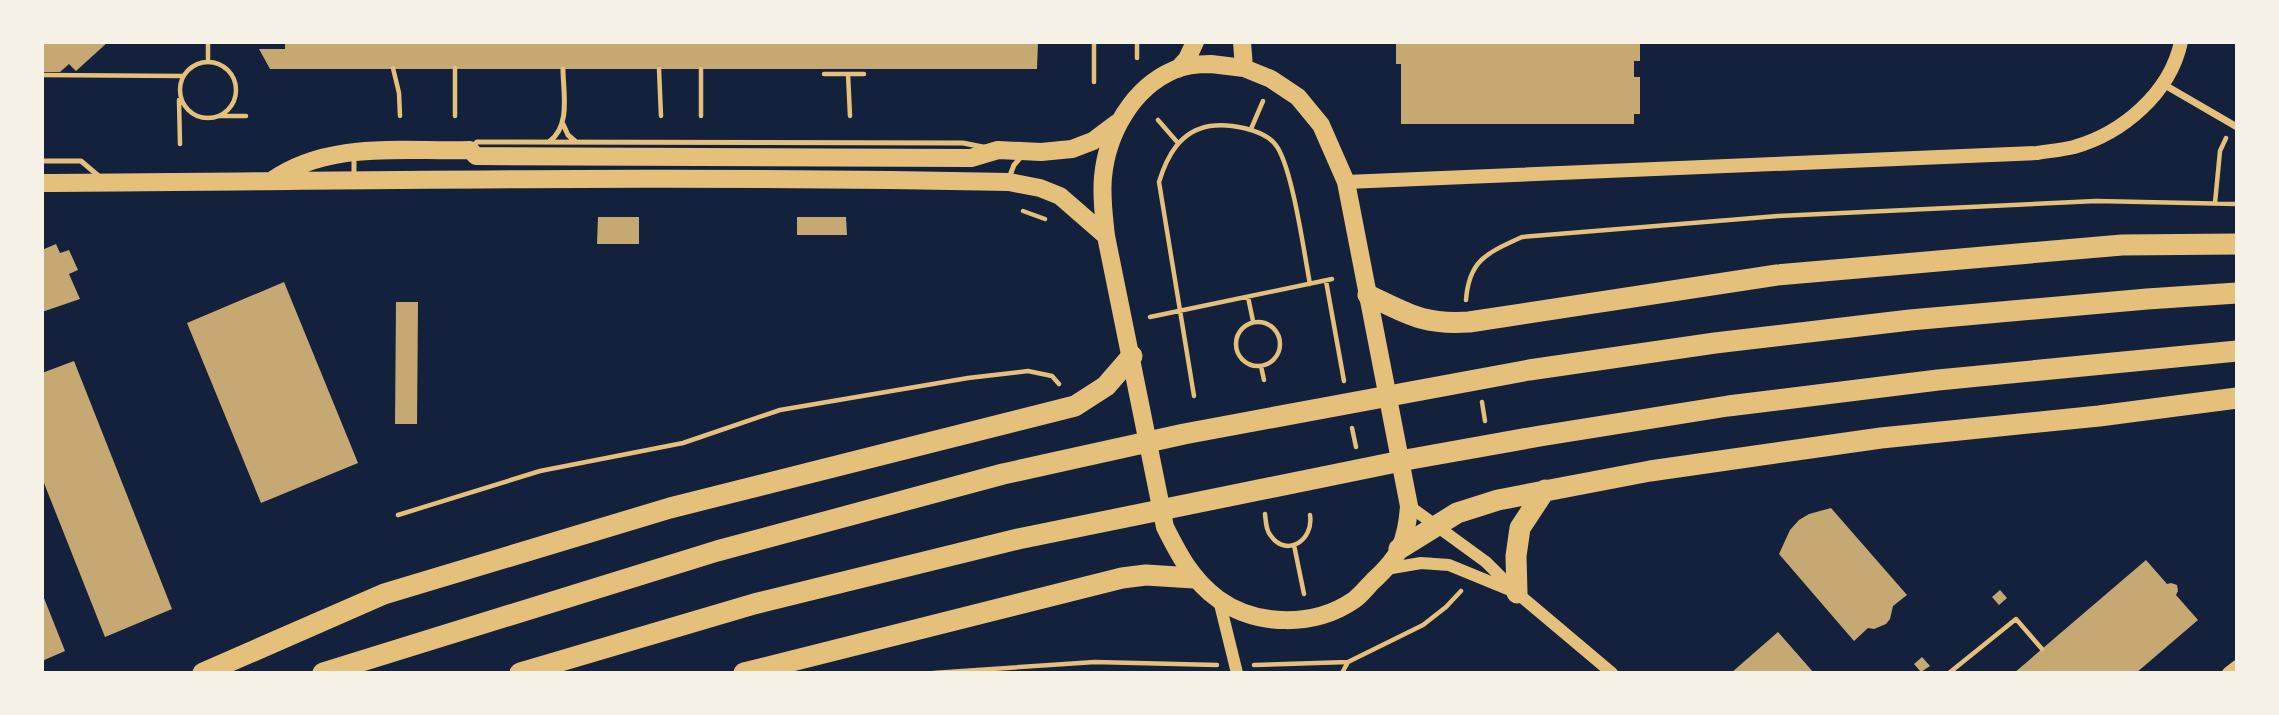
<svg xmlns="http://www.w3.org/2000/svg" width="2279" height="715" font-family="Arial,sans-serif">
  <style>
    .building { fill: #c6a872 }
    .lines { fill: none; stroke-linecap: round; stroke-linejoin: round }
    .path { stroke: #e5c07b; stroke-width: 4.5 }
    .service { stroke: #e5c07b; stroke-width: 5 }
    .minor { stroke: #e5c07b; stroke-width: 7 }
    .tertiary { stroke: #e5c07b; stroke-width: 12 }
    .secondary { stroke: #e5c07b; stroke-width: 14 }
    .primary { stroke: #e5c07b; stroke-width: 18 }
    .motorway { stroke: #e5c07b; stroke-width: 21 }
  </style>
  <rect width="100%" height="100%" fill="#14213d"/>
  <path class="building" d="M 42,42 L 108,42 L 76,71 L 69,64 L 60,72 L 42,72 Z
    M 285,42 L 1038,42 L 1037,69 L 270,69 L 259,49 L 285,49 Z
    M 1396,42 L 1640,42 L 1640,61 L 1634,61 L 1634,77 L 1640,77 L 1640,114 L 1634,114 L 1634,124 L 1401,124 L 1401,64 L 1396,64 Z
    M 598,217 L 639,217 L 639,244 L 597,244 Z
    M 797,217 L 846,217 L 847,235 L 797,235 Z
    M 56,244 L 60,253 L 69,250 L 78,270 L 69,274 L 80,299 L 42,312 L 42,250 Z
    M 284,282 L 358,463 L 261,503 L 187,323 Z
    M 396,302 L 418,302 L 417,424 L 395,424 Z
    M 74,361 L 172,609 L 105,637 L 42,478 L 42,373 Z
    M 1831,508 L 1907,595 L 1893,606 L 1890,619 L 1886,624 L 1874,629 L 1868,628 L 1854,641 L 1779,554 L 1790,530 L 1799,520 L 1809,514 Z
    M 2146,560 L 2167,584 L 2171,583 L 2177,585 L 2178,591 L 2176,595 L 2198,620 L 2136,673 L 2014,673 Z
    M 2000,590 L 2007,598 L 1999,605 L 1992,597 Z
    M 42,593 L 65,651 L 42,661 Z
    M 1778,632 L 1814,673 L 1731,673 Z
    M 1922,657 L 1930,666 L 1921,672 L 1914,664 Z"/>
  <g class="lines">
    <path class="path" d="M 208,42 L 208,61
      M 1094,42 L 1094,82
      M 1137,58 L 1137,42
      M180 90a28 28 0 1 1 56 0a28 28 0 1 1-56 0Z
      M 393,68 L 399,93 L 400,116
      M 455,68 L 455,116
      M 659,69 L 661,116
      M 701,69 L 701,116
      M 824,74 L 864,74
      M 848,74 L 850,116
      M 42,75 L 183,76
      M 179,100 L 180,144
      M 220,116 L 246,116
      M 1158,120 L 1178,143
      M 1251,129 L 1263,101
      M 2215,203 L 2220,151 L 2226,138
      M 1023,211 L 1045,219
      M 1326,281 L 1344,381
      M 1248,297 L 1253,321
      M 1466,300 C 1469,259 1488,253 1522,237 L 1778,216 L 2096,201 L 2237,204
      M 1150,317 L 1332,279
      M1236 344a22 22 0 1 1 44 0a22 22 0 1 1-44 0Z
      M 1261,366 L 1264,380
      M 1194,396 L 1159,182 C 1167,156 1180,131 1210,126 C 1228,123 1263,129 1275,144 C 1292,164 1304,253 1310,284
      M 1482,402 L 1485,421
      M 1352,428 L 1356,447
      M 1265,514 C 1266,522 1266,531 1271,536 C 1287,558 1314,540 1310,515
      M 398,515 L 540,471 L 683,443 L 780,410 L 968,378 L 1028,371 L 1052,376 L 1059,384
      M 1294,545 L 1304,594
      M 1254,665 L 1348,662 L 1423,625 L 1446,607 L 1461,591
      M 933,673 L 1095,662 L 1217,665
      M 1342,673 L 1348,662
      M 1949,673 L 2016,619 L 2042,649"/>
    <path class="service" d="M 563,124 L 568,135 L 575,141
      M 550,141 C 571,125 563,92 563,69
      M 472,147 L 477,142 L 963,143 L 988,148
      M 42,161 L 81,161 L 101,178
      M 354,176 L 354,155
      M 1009,178 L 1014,165 L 1021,157"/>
    <path class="minor" d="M 2163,84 L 2237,127"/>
    <path class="tertiary" d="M 1409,506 L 1486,562 L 1517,593 L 1612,673
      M 1386,569 L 1421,563 L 1449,565 L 1510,590
      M 1219,600 L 1237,673
      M 2228,673 L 2237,666"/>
    <path class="secondary" d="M 1346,182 L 2037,153 C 2049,151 2062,150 2074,147 C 2123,133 2170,93 2181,42"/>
    <path class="primary" d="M 1242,42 L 1244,68
      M 1211,64 L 1244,68 L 1271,79 L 1298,97 L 1321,125 L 1346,182 L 1409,506 C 1408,521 1406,535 1400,548 C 1394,561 1384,571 1373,581 C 1367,587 1361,595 1354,600 C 1315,627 1257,627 1218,599 C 1192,580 1179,555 1165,527 L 1106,236 C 1104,217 1101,197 1103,177 C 1107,134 1132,88 1174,70 C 1185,65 1199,64 1211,64 Z
      M 1178,69 L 1187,59 L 1195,42
      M 271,181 C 329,140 403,152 470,150 L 476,156 L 971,158 L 998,150 L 1041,152 L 1072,149 L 1093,141 L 1117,123
      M 42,183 C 364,181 686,175 1009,182 L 1040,188 L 1060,196 L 1106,236"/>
    <path class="motorway" d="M 1368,295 C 1408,314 1423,325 1469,322 L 1777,275 L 2122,245 L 2237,244
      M 1399,549 L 1457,513 L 1498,500 L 1650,471 L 1881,438 L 2099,416 L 2237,398
      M 1517,593 L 1516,556 L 1520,528 L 1545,490
      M 203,673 L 384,594 L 670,508 L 1075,406 L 1106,386 L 1132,356
      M 323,673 L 717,551 L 1003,474 L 1184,434 L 1529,370 L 1715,343 L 1910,320 L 2147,299 L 2237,293
      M 520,673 L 754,604 L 1018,539 L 1411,459 L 1540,436 L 1728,406 L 1938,380 L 2237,351
      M 744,673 L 1122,578 L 1146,575 L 1194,578"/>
  </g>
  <rect width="2279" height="715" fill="none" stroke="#f6f1e7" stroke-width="88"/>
</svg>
